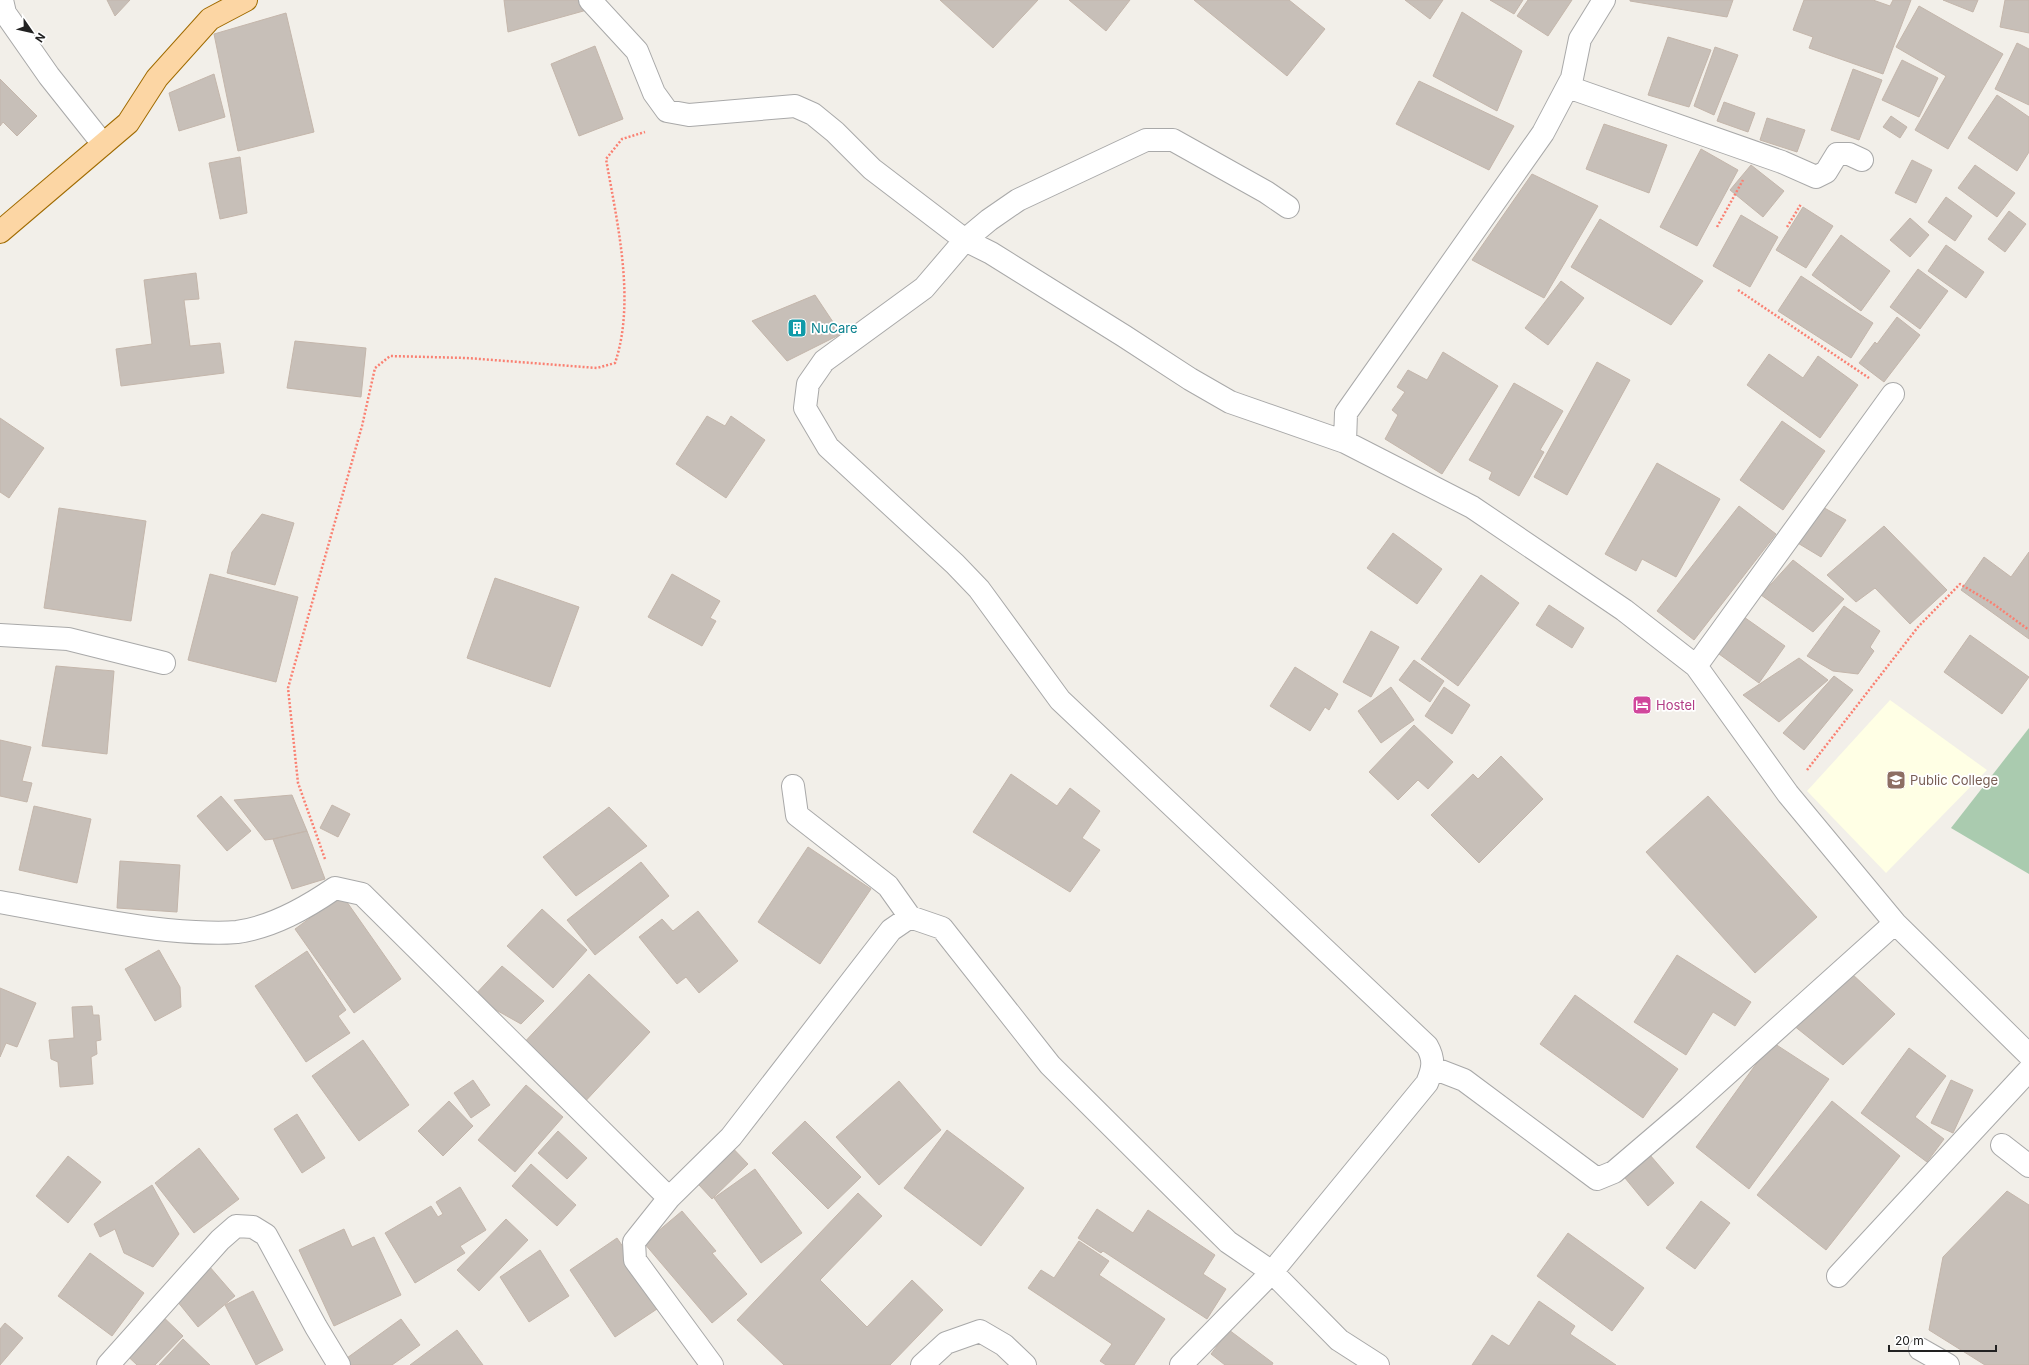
<svg xmlns="http://www.w3.org/2000/svg" width="2029" height="1365" font-family="Inter,sans-serif">
  <style>
    .education { fill: #ffffe5 }
    .cemetery { fill: #aacbaf }
    .building { fill: #c7bfb8; stroke: #c4b6ab }
    .lines { fill: none; stroke-linecap: round; stroke-linejoin: round }
    .minor-casing { stroke: #a9a9a9; stroke-width: 24 }
    .major-casing { stroke: #a06b00; stroke-width: 24 }
    .path { stroke: #fa8072; stroke-width: 2.5; stroke-dasharray: 2 2; stroke-linecap: butt }
    .minor { stroke: #fff; stroke-width: 22 }
    .major { stroke: #fcd6a4; stroke-width: 22 }
    .labels { text-anchor: middle; dominant-baseline: central; stroke-width: 3.5; stroke-linejoin: round; paint-order: stroke }
    .culture-label { font-size: 13px; fill: #0d838f; stroke: #fff; text-anchor: start }
    .hotel-label { font-size: 13px; fill: #b23c85; stroke: #fff; text-anchor: start }
    .education-label { font-size: 13px; fill: #785e54; stroke: #fff; text-anchor: start }
  </style>
  <rect width="100%" height="100%" fill="#f2efe9"/>
  <path class="education" d="M 1890,700 L 1987,770 L 1886,873 L 1807,791 Z"/>
  <path class="cemetery" d="M 2029,728 L 2029,874 L 1951,828 Z"/>
  <path class="building" d="M 107,0 L 130,0 L 115,16 Z
    M 504,0 L 578,0 L 587,10 L 508,32 Z
    M 940,0 L 1038,0 L 993,48 Z
    M 1069,0 L 1130,0 L 1106,31 Z
    M 1194,0 L 1289,0 L 1325,29 L 1287,76 Z
    M 1405,0 L 1443,0 L 1430,19 Z
    M 1490,0 L 1523,0 L 1514,14 Z
    M 1528,0 L 1572,0 L 1548,36 L 1517,16 Z
    M 1630,0 L 1733,0 L 1727,17 L 1630,1 Z
    M 1804,0 L 1873,0 L 1890,6 L 1893,0 L 1911,0 L 1883,74 L 1809,48 L 1813,37 L 1793,30 Z
    M 1943,0 L 1978,0 L 1973,12 Z
    M 2005,0 L 2029,0 L 2029,33 L 2000,27 Z
    M 1919,6 L 2003,54 L 1948,149 L 1915,130 L 1946,76 L 1896,47 Z
    M 1462,12 L 1522,51 L 1497,111 L 1433,76 Z
    M 286,13 L 314,132 L 238,151 L 214,34 Z
    M 1668,37 L 1711,50 L 1689,107 L 1648,95 Z
    M 2017,43 L 2029,49 L 2029,105 L 1995,89 Z
    M 595,46 L 623,119 L 579,136 L 551,64 Z
    M 1715,47 L 1738,55 L 1714,115 L 1694,106 Z
    M 1902,60 L 1938,78 L 1919,117 L 1882,100 Z
    M 1853,69 L 1882,80 L 1859,140 L 1831,130 Z
    M 214,74 L 225,117 L 179,131 L 169,93 Z
    M 0,79 L 37,116 L 17,136 L 3,122 L 0,126 Z
    M 1419,81 L 1514,126 L 1489,170 L 1396,124 Z
    M 1997,95 L 2029,117 L 2029,152 L 2017,171 L 1968,138 Z
    M 1724,102 L 1755,113 L 1748,132 L 1717,121 Z
    M 1891,116 L 1907,127 L 1900,138 L 1883,127 Z
    M 1767,118 L 1805,130 L 1797,152 L 1760,140 Z
    M 1604,124 L 1667,145 L 1649,193 L 1586,169 Z
    M 1701,149 L 1738,170 L 1697,246 L 1660,227 Z
    M 240,157 L 247,213 L 220,219 L 209,163 Z
    M 1912,160 L 1932,170 L 1916,203 L 1895,193 Z
    M 1751,165 L 1784,191 L 1763,217 L 1730,190 Z
    M 1975,165 L 2015,193 L 1997,217 L 1958,188 Z
    M 1532,174 L 1598,206 L 1544,298 L 1472,260 Z
    M 1946,197 L 1972,216 L 1955,241 L 1928,222 Z
    M 1803,207 L 1833,226 L 1806,268 L 1776,250 Z
    M 2009,211 L 2026,224 L 2005,252 L 1988,239 Z
    M 1741,215 L 1778,237 L 1750,287 L 1713,266 Z
    M 1910,218 L 1929,235 L 1910,257 L 1890,240 Z
    M 1600,219 L 1703,281 L 1671,325 L 1571,267 Z
    M 1841,235 L 1890,271 L 1861,311 L 1812,275 Z
    M 1946,245 L 1984,272 L 1966,298 L 1928,271 Z
    M 1918,269 L 1948,291 L 1920,329 L 1890,307 Z
    M 196,273 L 199,299 L 184,300 L 190,346 L 220,343 L 224,373 L 121,386 L 116,349 L 152,344 L 144,280 Z
    M 1801,276 L 1873,323 L 1851,358 L 1778,311 Z
    M 1561,281 L 1584,298 L 1548,345 L 1525,328 Z
    M 815,295 L 841,334 L 787,361 L 752,321 Z
    M 1897,317 L 1920,335 L 1884,382 L 1859,363 L 1875,342 L 1877,344 Z
    M 295,341 L 366,348 L 361,397 L 287,388 Z
    M 1443,352 L 1498,386 L 1442,474 L 1385,439 L 1398,415 L 1392,410 L 1405,392 L 1397,387 L 1408,370 L 1427,380 Z
    M 1769,354 L 1803,378 L 1818,356 L 1858,385 L 1820,438 L 1747,385 Z
    M 1597,362 L 1630,380 L 1567,495 L 1534,477 Z
    M 1514,383 L 1563,411 L 1540,450 L 1544,452 L 1519,496 L 1489,479 L 1492,472 L 1469,460 Z
    M 707,416 L 725,426 L 731,416 L 765,440 L 726,498 L 676,464 Z
    M 0,418 L 44,448 L 9,498 L 0,492 Z
    M 1782,421 L 1825,451 L 1783,510 L 1740,480 Z
    M 1657,463 L 1720,499 L 1676,577 L 1642,559 L 1636,571 L 1605,554 Z
    M 1819,505 L 1846,520 L 1821,557 L 1796,542 Z
    M 1739,506 L 1776,534 L 1694,640 L 1657,611 Z
    M 59,508 L 146,521 L 131,621 L 44,608 Z
    M 262,514 L 294,523 L 275,585 L 227,573 L 232,552 Z
    M 1884,526 L 1947,590 L 1910,624 L 1875,588 L 1856,602 L 1827,575 Z
    M 1393,533 L 1442,569 L 1417,604 L 1367,568 Z
    M 2029,552 L 2029,639 L 1961,590 L 1984,557 L 2011,577 Z
    M 1793,560 L 1844,599 L 1813,632 L 1761,595 Z
    M 210,574 L 298,597 L 276,682 L 188,660 Z
    M 672,574 L 720,601 L 710,618 L 716,621 L 702,646 L 648,617 Z
    M 1481,575 L 1519,603 L 1458,686 L 1421,659 Z
    M 495,578 L 579,607 L 550,687 L 467,658 Z
    M 1549,605 L 1584,628 L 1572,648 L 1536,625 Z
    M 1844,606 L 1880,631 L 1870,647 L 1874,651 L 1858,674 L 1833,671 L 1807,656 Z
    M 1734,610 L 1785,646 L 1759,683 L 1708,646 Z
    M 1371,631 L 1399,647 L 1371,697 L 1343,682 Z
    M 1970,635 L 2029,677 L 2002,714 L 1944,672 Z
    M 1799,658 L 1828,680 L 1779,722 L 1743,695 Z
    M 1414,660 L 1444,681 L 1430,702 L 1399,680 Z
    M 56,666 L 114,671 L 107,754 L 42,746 Z
    M 1295,667 L 1338,694 L 1329,710 L 1325,707 L 1310,731 L 1270,706 Z
    M 1834,676 L 1853,690 L 1804,750 L 1783,733 Z
    M 1391,687 L 1414,720 L 1381,743 L 1358,711 Z
    M 1444,687 L 1470,705 L 1452,734 L 1425,716 Z
    M 1414,725 L 1453,762 L 1428,789 L 1418,780 L 1398,800 L 1369,772 Z
    M 0,740 L 31,747 L 22,781 L 32,783 L 27,802 L 0,796 Z
    M 1501,756 L 1543,799 L 1479,863 L 1431,815 L 1473,774 L 1478,779 Z
    M 1011,774 L 1057,806 L 1070,788 L 1100,811 L 1082,838 L 1100,850 L 1070,892 L 973,832 Z
    M 292,795 L 307,831 L 273,839 L 265,840 L 234,800 Z
    M 221,796 L 251,831 L 227,851 L 197,816 Z
    M 1708,796 L 1817,917 L 1755,973 L 1646,852 Z
    M 332,805 L 350,814 L 338,837 L 320,828 Z
    M 34,806 L 91,819 L 77,883 L 19,870 Z
    M 609,807 L 647,846 L 576,896 L 543,857 Z
    M 307,831 L 325,879 L 292,889 L 273,839 Z
    M 808,847 L 871,889 L 820,964 L 758,922 Z
    M 120,861 L 180,865 L 177,912 L 117,908 Z
    M 641,862 L 669,896 L 595,955 L 567,920 Z
    M 342,895 L 401,979 L 354,1013 L 295,929 Z
    M 542,909 L 587,950 L 553,988 L 507,946 Z
    M 698,911 L 738,961 L 699,993 L 686,977 L 677,984 L 639,937 L 662,919 L 673,931 Z
    M 159,950 L 180,987 L 181,1007 L 155,1021 L 125,969 Z
    M 307,951 L 346,1010 L 338,1016 L 350,1033 L 306,1062 L 255,986 Z
    M 1677,955 L 1751,1002 L 1735,1026 L 1713,1012 L 1686,1055 L 1634,1022 Z
    M 502,966 L 544,1001 L 521,1024 L 473,997 Z
    M 1851,973 L 1895,1014 L 1843,1065 L 1793,1025 Z
    M 589,974 L 650,1032 L 580,1107 L 518,1049 Z
    M 0,988 L 36,1003 L 17,1047 L 6,1043 L 0,1057 Z
    M 1575,995 L 1678,1069 L 1643,1118 L 1540,1044 Z
    M 92,1006 L 93,1015 L 99,1015 L 101,1040 L 96,1041 L 97,1054 L 91,1057 L 93,1084 L 60,1087 L 58,1062 L 51,1059 L 49,1040 L 74,1038 L 72,1007 Z
    M 363,1040 L 409,1105 L 359,1141 L 312,1076 Z
    M 1772,1042 L 1829,1079 L 1749,1189 L 1696,1147 Z
    M 1909,1048 L 1946,1076 L 1915,1117 L 1944,1139 L 1927,1162 L 1861,1113 Z
    M 473,1080 L 490,1105 L 471,1118 L 454,1093 Z
    M 1951,1080 L 1973,1090 L 1953,1133 L 1931,1123 Z
    M 899,1081 L 941,1130 L 879,1185 L 836,1137 Z
    M 526,1085 L 563,1117 L 515,1172 L 478,1140 Z
    M 449,1101 L 473,1126 L 443,1156 L 418,1131 Z
    M 1832,1101 L 1900,1156 L 1826,1250 L 1757,1195 Z
    M 297,1114 L 325,1158 L 302,1173 L 274,1129 Z
    M 805,1121 L 861,1177 L 828,1209 L 772,1153 Z
    M 947,1130 L 1024,1188 L 981,1246 L 904,1188 Z
    M 558,1131 L 587,1158 L 567,1179 L 538,1153 Z
    M 723,1138 L 748,1164 L 712,1199 L 687,1172 Z
    M 199,1148 L 239,1199 L 194,1233 L 155,1183 Z
    M 1650,1155 L 1674,1183 L 1648,1206 L 1625,1178 Z
    M 68,1156 L 101,1182 L 68,1223 L 36,1196 Z
    M 531,1164 L 576,1205 L 557,1226 L 512,1186 Z
    M 755,1169 L 802,1233 L 761,1263 L 714,1198 Z
    M 152,1185 L 179,1234 L 153,1267 L 124,1253 L 115,1229 L 100,1237 L 94,1224 Z
    M 460,1187 L 486,1230 L 460,1246 L 465,1253 L 415,1283 L 385,1233 L 431,1206 L 438,1217 L 443,1214 L 436,1202 Z
    M 2007,1191 L 2029,1205 L 2029,1365 L 1985,1365 L 1929,1330 L 1943,1257 Z
    M 858,1193 L 882,1216 L 820,1280 L 867,1327 L 912,1280 L 943,1310 L 890,1365 L 784,1365 L 737,1320 Z
    M 1701,1201 L 1730,1223 L 1695,1269 L 1666,1248 Z
    M 1097,1209 L 1133,1233 L 1148,1210 L 1215,1255 L 1203,1274 L 1226,1289 L 1207,1319 L 1103,1251 L 1101,1253 L 1078,1238 Z
    M 682,1211 L 716,1251 L 712,1253 L 747,1294 L 712,1323 L 644,1243 Z
    M 506,1219 L 528,1240 L 479,1291 L 457,1270 Z
    M 344,1229 L 352,1247 L 374,1237 L 401,1295 L 334,1326 L 299,1250 Z
    M 1568,1233 L 1644,1288 L 1612,1331 L 1537,1276 Z
    M 617,1238 L 663,1305 L 615,1337 L 570,1270 Z
    M 1079,1241 L 1109,1261 L 1099,1275 L 1165,1319 L 1134,1365 L 1106,1365 L 1100,1361 L 1112,1344 L 1028,1288 L 1041,1270 L 1054,1278 Z
    M 540,1250 L 569,1296 L 529,1322 L 500,1277 Z
    M 90,1253 L 144,1293 L 112,1336 L 58,1296 Z
    M 209,1266 L 235,1296 L 198,1327 L 173,1296 Z
    M 253,1291 L 283,1350 L 256,1365 L 225,1305 Z
    M 1539,1301 L 1575,1326 L 1570,1334 L 1616,1365 L 1472,1365 L 1492,1335 L 1509,1346 Z
    M 155,1309 L 183,1336 L 155,1365 L 137,1365 L 118,1347 Z
    M 401,1319 L 420,1345 L 392,1365 L 342,1365 L 340,1363 Z
    M 5,1323 L 23,1338 L 0,1365 L 0,1329 Z
    M 457,1330 L 483,1365 L 410,1365 Z
    M 1229,1330 L 1273,1363 L 1272,1365 L 1225,1365 L 1211,1354 Z
    M 183,1339 L 210,1365 L 159,1365 Z"/>
  <g class="lines">
    <defs>
      <path id="minor" d="M 2,0 L 5,13 L 49,76 L 103,144
        M 590,0 L 637,51 L 654,93 L 667,111 L 689,115 L 795,106 L 813,114 L 835,132 L 872,169 L 965,240 L 991,253 L 1124,336 L 1190,379 L 1230,402 L 1345,442 L 1472,507 L 1624,610 L 1696,666 L 1788,794 L 1895,923 L 2029,1055
        M 1568,87 L 1782,162 L 1816,177 L 1826,172 L 1837,154 L 1849,154 L 1862,160
        M 1345,442 L 1346,413 L 1543,133 L 1572,78 L 1580,39 L 1604,0
        M 0,635 L 68,639 L 164,663
        M 1696,666 L 1893,394
        M 793,786 L 797,815 L 888,886 L 910,917 L 942,928 L 1050,1065 L 1228,1242 L 1272,1272 L 1339,1340 L 1378,1365
        M 0,902 C 56,912 111,924 167,930 C 190,932 213,934 237,932 C 273,927 306,908 335,888 L 362,894 L 669,1198
        M 1433,1068 L 1464,1080 L 1597,1179 L 1614,1172 L 1689,1108 L 1895,923
        M 2002,1145 L 2029,1166
        M 1838,1276 L 2029,1070
        M 1920,1349 L 1948,1365
        M 108,1365 L 220,1240 L 236,1226 L 253,1227 L 266,1235 L 316,1327 L 339,1365
        M 712,1365 L 635,1260 L 634,1242 L 669,1198 L 731,1137 L 891,930 L 910,917
        M 922,1365 L 946,1343 L 980,1331 L 1004,1345 L 1025,1365
        M 1181,1365 L 1272,1272 L 1427,1083 C 1433,1069 1435,1060 1427,1046 L 1060,700 L 979,589 L 955,564 L 828,447 L 805,408 L 808,384 L 824,361 L 924,288 L 965,240 L 989,220 L 1018,200 L 1146,140 L 1173,140 L 1266,192 L 1288,207"/>
      <path id="major" d="M 0,232 L 128,123 L 157,78 L 210,19 L 246,0"/>
    </defs>
    <use href="#minor" class="minor-casing"/>
    <use href="#major" class="major-casing"/>
    <path class="path" d="M 1717,227 L 1743,180
      M 1787,227 L 1801,204
      M 1738,290 L 1869,378
      M 1807,770 L 1918,627 L 1960,584 L 1992,603 L 2029,630
      M 325,859 L 298,783 L 288,688 L 362,426 L 375,368 L 390,356 L 467,358 L 597,368 L 615,363 C 636,301 617,222 606,159 L 622,139 L 645,132"/>
    <use href="#minor" class="minor"/>
    <use href="#major" class="major"/>
  </g>
  <defs>
    <symbol id="building-square" viewBox="-11 -11 22 22"><rect x="-9" y="-9" width="18" height="18" rx="4" fill="#0f9aa8" stroke="#fff"/><path d="M-4-6H4V6H1V3H-1V6H-4ZM-2.5-4.3h1.7v1.8h-1.7ZM.8-4.3h1.7v1.8H.8ZM-2.5-1h1.7V.8h-1.7ZM.8-1h1.7V.8H.8Z" fill="#fff"/></symbol>
    <symbol id="hotel-square" viewBox="-11 -11 22 22"><rect x="-9" y="-9" width="18" height="18" rx="4" fill="#d1479c" stroke="#fff"/><path d="M-6-4.5h1.5V1H6V5H4.5V3h-9V5H-6ZM-4 0a1.8 1.8 0 1 1 3.6 0ZM.5 0V-2.5h3Q6-2.5 6 0Z" fill="#fff"/></symbol>
    <symbol id="university-square" viewBox="-11 -11 22 22"><rect x="-9" y="-9" width="18" height="18" rx="4" fill="#8d6e63" stroke="#fff"/><path d="M0-5L7-2L0 1L-7-2ZM-4 1L0 2.5L4 1V4Q0 6-4 4Z" fill="#fff"/></symbol>
  </defs>
  <g fill-rule="evenodd">
    <use href="#building-square" x="786" y="317" width="22" height="22"/>
    <use href="#hotel-square" x="1631" y="694" width="22" height="22"/>
    <use href="#university-square" x="1885" y="769" width="22" height="22"/>
  </g>
  <g class="labels">
    <g class="culture-label">
      <text x="811" y="328">NuCare</text>
    </g>
    <g class="hotel-label">
      <text x="1656" y="705">Hostel</text>
    </g>
    <g class="education-label">
      <text x="1910" y="780">Public College</text>
    </g>
  </g>
  <g transform="translate(32 32) rotate(124)" stroke="#ffffff" stroke-width="3" paint-order="stroke">
  <path d="M0-3L7 15L0 10L-7 15Z" fill="#222222"/>
  <text y="-6" font-size="11" font-weight="bold" text-anchor="middle" fill="#222222">N</text>
  </g>
  <path d="M1889 1345v6h107v-6" fill="none" stroke="#222222" stroke-width="2"/>
  <text x="1895" y="1345" font-size="12" fill="#222222" stroke="#ffffff" stroke-width="3" paint-order="stroke">20 m</text>
</svg>
